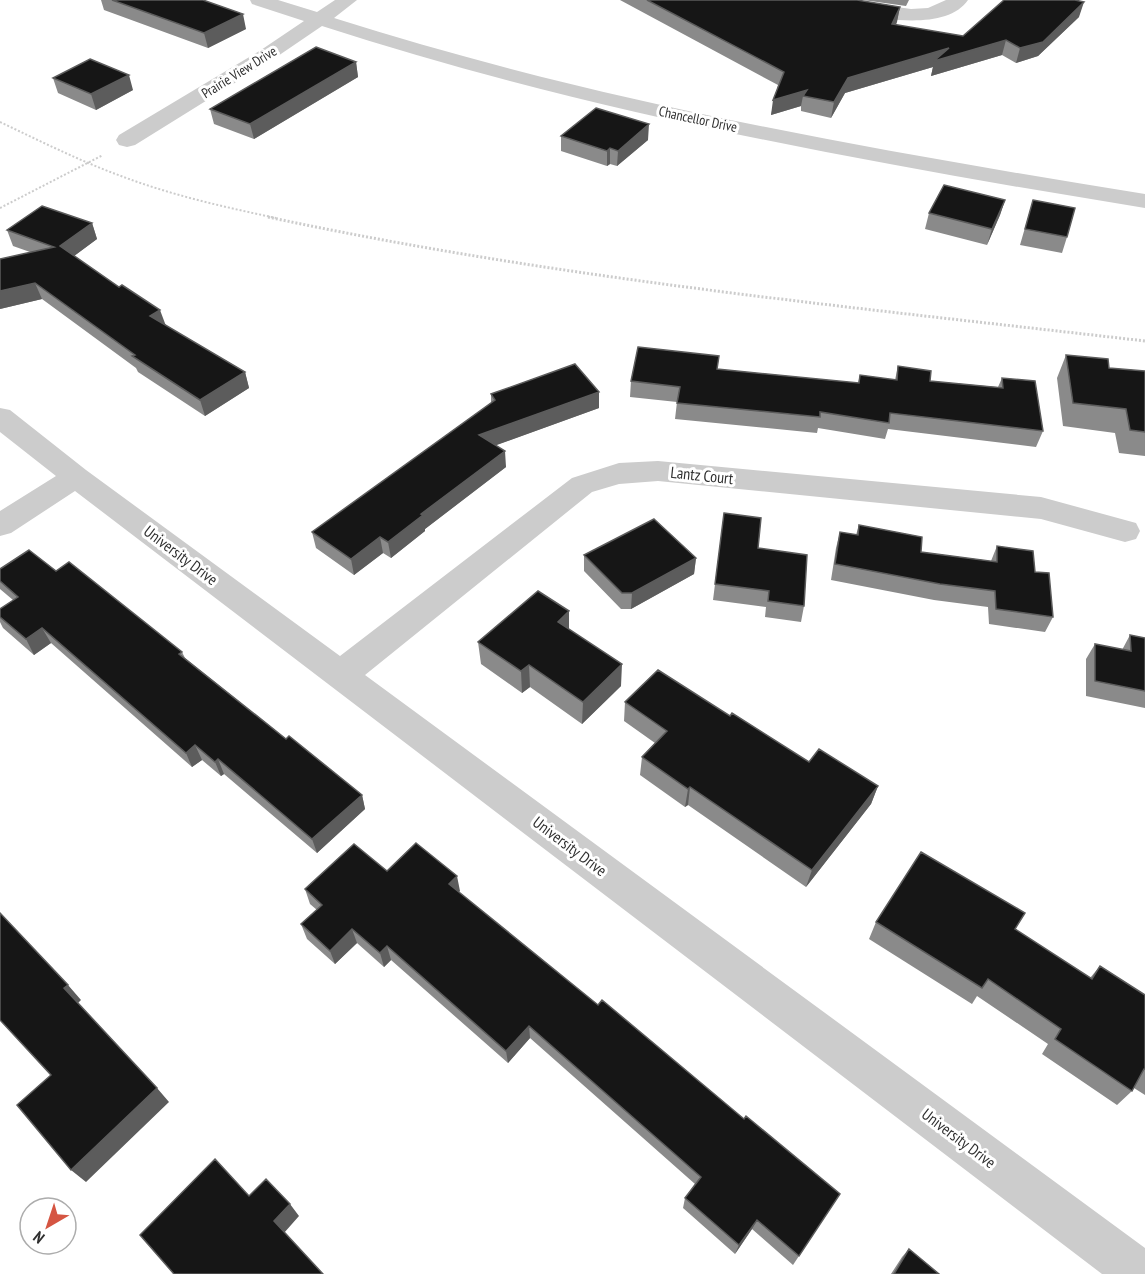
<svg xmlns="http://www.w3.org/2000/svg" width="1145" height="1274" font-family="'PT Sans Narrow',sans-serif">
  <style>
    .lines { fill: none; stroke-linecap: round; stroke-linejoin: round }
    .path-far1 { stroke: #ccc; stroke-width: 2; stroke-dasharray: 2 2; stroke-linecap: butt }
    .path { stroke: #ccc; stroke-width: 3; stroke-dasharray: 2 2; stroke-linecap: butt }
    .minor { fill: #ccc; fill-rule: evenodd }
    .wall { fill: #8a8a8a }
    .shaded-wall { fill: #5c5c5c }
    .building { fill: #161616; stroke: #5c5c5c; stroke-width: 1.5 }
    .labels { text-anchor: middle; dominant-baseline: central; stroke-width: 6; stroke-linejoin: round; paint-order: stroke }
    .far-street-label { font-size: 14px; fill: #2f2f2f; stroke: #fff }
    .street-label { font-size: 16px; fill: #2f2f2f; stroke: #fff }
  </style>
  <rect width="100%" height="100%" fill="#fff"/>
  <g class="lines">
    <path class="path-far1" d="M 0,122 C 40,141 80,161 121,176 C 171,195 224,207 276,218
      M 0,208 L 103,155"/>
    <path class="path" d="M 268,217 C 557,279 852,307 1145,341"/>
    <path class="minor" d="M 250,0 L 278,0 L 317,12 L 335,0 L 357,0 L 334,18 C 598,102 872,150 1145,194 L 1145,208 C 868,163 590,113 322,26 L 275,58 L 135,145 L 127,147 L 119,145 L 116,140 L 119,135 L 261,50 L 304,21 L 252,4 Z
      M 811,0 L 847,0 L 911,9 L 928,8 L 946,0 L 968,0 C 942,38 850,13 813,4 Z
      M 0,408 L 10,410 L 86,470 L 340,656 L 572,478 L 619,463 L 658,461 L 1041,497 L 1136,523 L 1140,531 L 1136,539 L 1125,542 L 1041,519 L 658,481 L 619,484 L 592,492 L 365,675 L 1145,1248 L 1145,1274 L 1102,1274 L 75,491 L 11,533 L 0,536 L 0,511 L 56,476 L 0,432 Z"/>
  </g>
  <path class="wall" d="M 101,0 L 203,0 L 246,29 L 208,48 L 104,10 Z
    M 620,0 L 857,0 L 900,7 L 896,25 L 963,36 L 1079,17 L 1038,56 L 1016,63 L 1002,55 L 931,76 L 933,67 L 845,93 L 831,118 L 801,111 L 801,106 L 771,115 L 778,85 Z
    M 863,0 L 909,0 L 906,6 Z
    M 356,62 L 358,77 L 254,139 L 214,124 L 210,109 Z
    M 53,78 L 133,90 L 96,110 L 58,93 Z
    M 561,136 L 648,140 L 617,166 L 610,164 L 607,166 L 561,151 Z
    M 1005,200 L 1000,215 L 987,245 L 925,229 L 929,213 Z
    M 1033,200 L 1067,237 L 1062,253 L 1020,245 Z
    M 92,223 L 97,239 L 74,256 L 165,325 L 245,372 L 249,388 L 205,416 L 138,372 L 136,368 L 42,299 L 0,309 L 30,252 L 13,246 L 7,230 Z
    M 1066,355 L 1109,368 L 1145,371 L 1145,456 L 1119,453 L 1115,433 L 1063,426 L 1057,378 Z
    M 898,366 L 930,381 L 998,387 L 1002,378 L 1043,431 L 1036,447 L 888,429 L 885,439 L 818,428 L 817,433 L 675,419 L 677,402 L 630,397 L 631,381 L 717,369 L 858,383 L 860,375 L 895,380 Z
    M 491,394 L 599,408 L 496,445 L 506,467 L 425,529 L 425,531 L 391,558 L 383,553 L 354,575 L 316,548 L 312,532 L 491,403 Z
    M 724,513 L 758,548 L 804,606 L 801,622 L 765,617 L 766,607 L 713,600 Z
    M 859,525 L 921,552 L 991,561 L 997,546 L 1035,572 L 1053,617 L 1045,632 L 989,624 L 988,607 L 934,600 L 831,580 L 836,548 L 840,532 L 856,535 Z
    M 584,555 L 696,558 L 694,574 L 631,609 L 621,609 L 584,571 Z
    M 0,569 L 56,571 L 182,652 L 185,658 L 286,739 L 362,795 L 365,809 L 317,853 L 224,774 L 221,776 L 202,760 L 192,767 L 51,643 L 34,655 L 3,628 L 0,622 L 0,609 L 13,600 L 0,589 Z
    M 569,629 L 621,686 L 582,724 L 530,687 L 522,693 L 481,664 L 478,642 Z
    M 1130,635 L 1145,638 L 1145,708 L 1086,696 L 1086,659 L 1095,644 L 1122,650 Z
    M 625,702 L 730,716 L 809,762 L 878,786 L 871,804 L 806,887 L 688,805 L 685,807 L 640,775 L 642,757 L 655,743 L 624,721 Z
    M 387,871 L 460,891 L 458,892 L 598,1005 L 840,1194 L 793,1265 L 752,1229 L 735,1254 L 683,1208 L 685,1198 L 695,1184 L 530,1038 L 508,1063 L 391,960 L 384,967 L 357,943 L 335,964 L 307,939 L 301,924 L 317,910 L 310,904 L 305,889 Z
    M 876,922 L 1015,929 L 1090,978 L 1100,966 L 1145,995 L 1145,1095 L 1134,1088 L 1132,1091 L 1117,1105 L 1042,1054 L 1048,1044 L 977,996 L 972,1004 L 869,939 Z
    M 909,1249 L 939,1274 L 891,1274 L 902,1257 Z"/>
  <path class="shaded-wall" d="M 1084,2 L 1079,17 L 1038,56 L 1016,63 L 1020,48 Z
    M 900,7 L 897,22 L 889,39 L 892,24 Z
    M 243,14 L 246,29 L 208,48 L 204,33 Z
    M 1006,40 L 1002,55 L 931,76 L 933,67 L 845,93 L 831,118 L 834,102 L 848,78 L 949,48 Z
    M 356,62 L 358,77 L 254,139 L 250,124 Z
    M 129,75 L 133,90 L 96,110 L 91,94 Z
    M 807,90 L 803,96 L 801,106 L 771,115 L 773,100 Z
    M 649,124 L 648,140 L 617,166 L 618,151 Z
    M 610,148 L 610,164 L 607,166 L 607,151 Z
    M 1005,200 L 1000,215 L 987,245 L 992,229 Z
    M 92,223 L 97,239 L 66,262 L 60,246 Z
    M 35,283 L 42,299 L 0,309 L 0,291 Z
    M 160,310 L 166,326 L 150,316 Z
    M 245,372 L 249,388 L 205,416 L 200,400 Z
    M 599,392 L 599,408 L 480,451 L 479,435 Z
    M 505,451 L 506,467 L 425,529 L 425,531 L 391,558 L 388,542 L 421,514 Z
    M 380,537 L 383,553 L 354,575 L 351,559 Z
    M 696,558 L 694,574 L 631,609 L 632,593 Z
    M 569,611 L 569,633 L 558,622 Z
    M 42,628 L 51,643 L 34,655 L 26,639 Z
    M 622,664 L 621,686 L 582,724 L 583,702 Z
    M 529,665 L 530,687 L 522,693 L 521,671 Z
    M 195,745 L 202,760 L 192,767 L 186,753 Z
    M 218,759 L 224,774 L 221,776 L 215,762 Z
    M 878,786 L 871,804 L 806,887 L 812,870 Z
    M 690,787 L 688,805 L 685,807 L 688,789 Z
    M 362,795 L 365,809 L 317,853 L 312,839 Z
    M 457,876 L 460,891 L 451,899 L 449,884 Z
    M 352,929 L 357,943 L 335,964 L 330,951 Z
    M 387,946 L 391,960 L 384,967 L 380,953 Z
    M 68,985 L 81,1000 L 77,1004 L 64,988 Z
    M 529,1026 L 530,1038 L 508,1063 L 506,1051 Z
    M 157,1088 L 169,1102 L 86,1182 L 71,1170 Z
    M 290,1204 L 299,1216 L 284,1233 L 274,1221 Z
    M 757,1220 L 752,1229 L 735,1254 L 739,1245 Z"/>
  <path class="building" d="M 112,0 L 203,0 L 243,14 L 204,33 Z
    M 647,0 L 857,0 L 900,7 L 892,24 L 963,36 L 1004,0 L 1075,0 L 1084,2 L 1043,42 L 1020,48 L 1006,40 L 934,61 L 949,48 L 848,78 L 834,102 L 803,96 L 807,90 L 773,100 L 784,72 Z
    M 316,47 L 356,62 L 250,124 L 210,109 Z
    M 90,59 L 129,75 L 91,94 L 53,78 Z
    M 596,108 L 649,124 L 618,151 L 610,148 L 607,151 L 561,136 Z
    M 944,185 L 1005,200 L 992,229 L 929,213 Z
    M 1033,200 L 1075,208 L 1067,237 L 1025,229 Z
    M 42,206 L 92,223 L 60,246 L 119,287 L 122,285 L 160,310 L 150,316 L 245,372 L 200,400 L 132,356 L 135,355 L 35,283 L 0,291 L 0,259 L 54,247 L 7,230 Z
    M 638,347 L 719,356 L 717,369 L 859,383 L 860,375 L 897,380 L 898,366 L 931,371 L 930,381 L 1003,388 L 1002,378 L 1035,381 L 1043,431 L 890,413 L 889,423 L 820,412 L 820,417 L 677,403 L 680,387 L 631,381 Z
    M 1066,355 L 1108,359 L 1109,368 L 1145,371 L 1145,432 L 1130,430 L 1126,409 L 1073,403 Z
    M 575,364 L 599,392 L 479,435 L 505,451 L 421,514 L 423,515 L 388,542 L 380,537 L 351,559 L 312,532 L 495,400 L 491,394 Z
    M 724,513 L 761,518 L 758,548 L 807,555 L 804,606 L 768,601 L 769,591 L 715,584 Z
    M 654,519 L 696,558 L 632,593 L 622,593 L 584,555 Z
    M 859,525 L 922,537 L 921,552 L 997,562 L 997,546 L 1033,551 L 1035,572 L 1049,573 L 1053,617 L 996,609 L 995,591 L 940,584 L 835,564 L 840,532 L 858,535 Z
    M 29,550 L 56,571 L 69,562 L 182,652 L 179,654 L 286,739 L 289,736 L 362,795 L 312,839 L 218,759 L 215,762 L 195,745 L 186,753 L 42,628 L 26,639 L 0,617 L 0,609 L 18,597 L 0,581 L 0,569 Z
    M 538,591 L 569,611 L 558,622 L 622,664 L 583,702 L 529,665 L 521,671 L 478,642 Z
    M 1130,635 L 1145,638 L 1145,691 L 1095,681 L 1095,644 L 1131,651 Z
    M 658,670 L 730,716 L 732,713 L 809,762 L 819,749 L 878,786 L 812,870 L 690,787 L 688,789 L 642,757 L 667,731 L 625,702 Z
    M 416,843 L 457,876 L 449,884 L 598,1005 L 602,1000 L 744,1119 L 746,1116 L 840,1194 L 799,1256 L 757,1220 L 739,1245 L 685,1198 L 701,1177 L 529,1026 L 506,1051 L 387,946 L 380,953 L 352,929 L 330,951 L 301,924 L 322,905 L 305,889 L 354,844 L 387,871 Z
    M 921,852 L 1025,913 L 1015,929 L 1092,979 L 1100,966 L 1145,995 L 1145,1069 L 1144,1069 L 1132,1091 L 1055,1039 L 1061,1029 L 988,979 L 982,988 L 876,922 Z
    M 0,913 L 68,985 L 64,988 L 157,1088 L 71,1170 L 17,1105 L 51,1075 L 0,1020 Z
    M 215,1159 L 249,1196 L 266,1179 L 290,1204 L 274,1221 L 323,1274 L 174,1274 L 140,1235 Z
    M 909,1249 L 939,1274 L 894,1274 Z"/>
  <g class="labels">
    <g class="far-street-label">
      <text transform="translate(239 72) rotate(-32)">Prairie View Drive</text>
      <text transform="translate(698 119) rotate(12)">Chancellor Drive</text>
    </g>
    <g class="street-label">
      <text transform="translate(702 475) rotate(6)">Lantz Court</text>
      <text transform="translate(181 555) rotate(37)">University Drive</text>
      <text transform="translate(570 846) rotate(37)">University Drive</text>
      <text transform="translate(959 1138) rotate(37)">University Drive</text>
    </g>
  </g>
  <g transform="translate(48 1226) rotate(219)"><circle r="28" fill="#ffffff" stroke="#acacac" stroke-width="1.5"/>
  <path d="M0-4.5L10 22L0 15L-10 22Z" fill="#d55542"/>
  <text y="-9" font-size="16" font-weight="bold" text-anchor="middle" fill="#2f2f2f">N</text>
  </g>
</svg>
